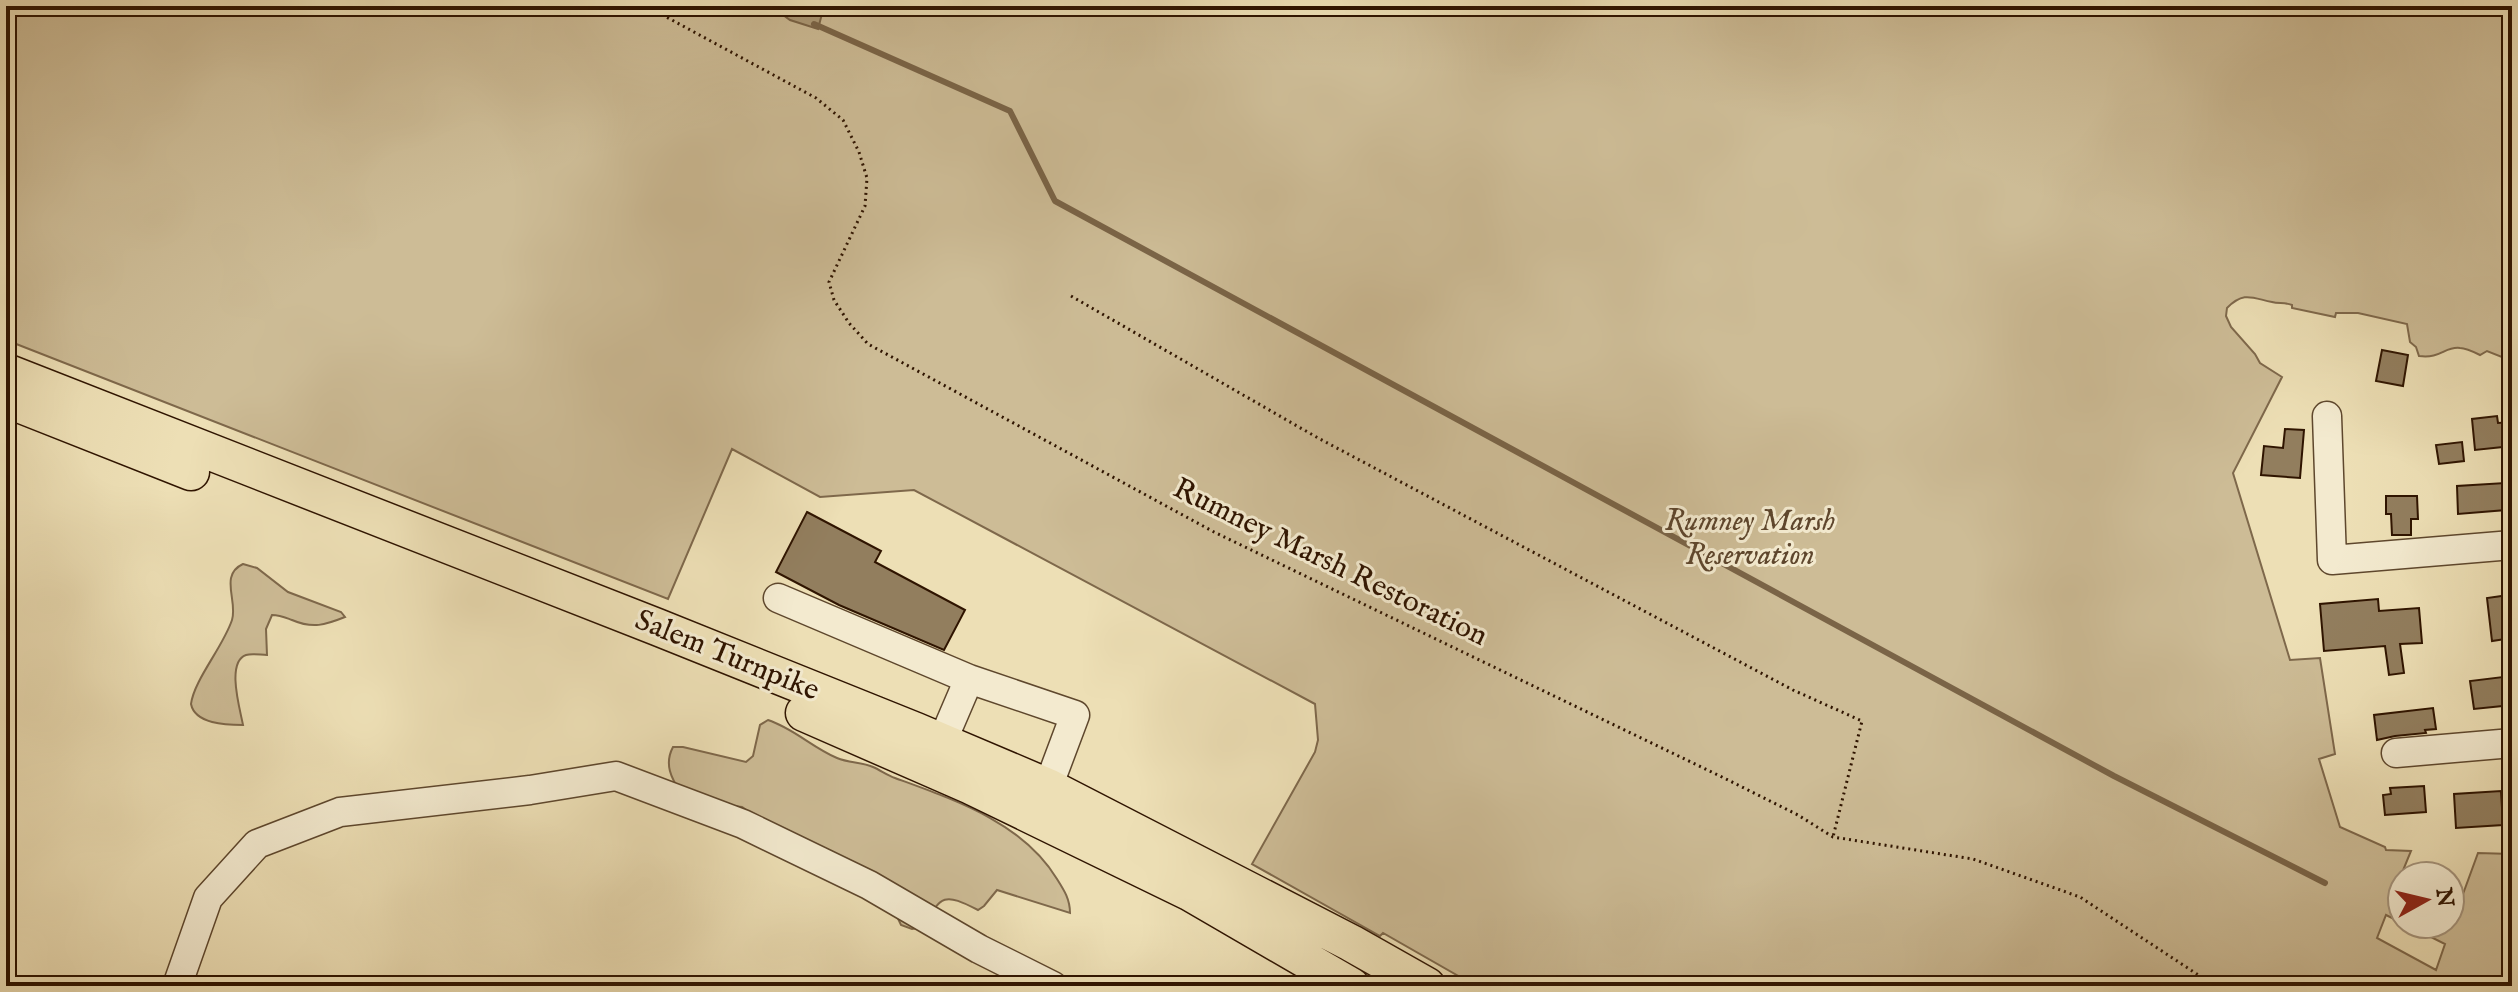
<svg xmlns="http://www.w3.org/2000/svg" width="2518" height="992" font-family="'IM FELL English',serif">
  <style>
    .green { fill: #cdbc96; stroke: #7e684b; stroke-width: 2 }
    .water { fill: #ac9a77; stroke: #7a6447; stroke-width: 2 }
    .lines { fill: none; stroke-linecap: round; stroke-linejoin: round }
    .stream { stroke: #7a6447; stroke-width: 6 }
    .building { fill: #927e5e; stroke: #2f1400; stroke-width: 2 }
    .minor-casing { stroke: #5e472d; stroke-width: 31 }
    .major-casing { stroke: #2f1400; stroke-width: 39 }
    .path { stroke: #2f1400; stroke-width: 3; stroke-dasharray: 2 4; stroke-linecap: butt }
    .minor { stroke: #f3eacf; stroke-width: 28 }
    .major { stroke: #eddfb5; stroke-width: 36 }
    .labels { text-anchor: middle; dominant-baseline: central; stroke-width: 6; stroke-linejoin: round; paint-order: stroke }
    .park-label { font-size: 30px; font-style: italic; fill: #5e462d; stroke: #f3eacf }
    .street-label { font-size: 30px; fill: #2f1400; stroke: #f3eacf }
  </style>
  <rect width="100%" height="100%" fill="#eddfb5"/>
  <filter id="stains"><feTurbulence type="fractalNoise" baseFrequency=".0025" numOctaves="4"/><feColorMatrix values="0 0 0 0 .2 0 0 0 0 .09 0 0 0 0 .02 0 0 0 .5 -.17"/></filter>
  <radialGradient id="worn" r=".72"><stop offset=".6" stop-color="#630" stop-opacity="0"/><stop offset="1" stop-color="#630" stop-opacity=".3"/></radialGradient>
  <path class="green" d="M 6,6 L 2512,6 L 2512,361 L 2487,351 L 2480,355 C 2474,352 2466,348 2460,348 C 2445,346 2441,359 2419,356 L 2416,347 L 2410,342 L 2407,324 L 2358,313 L 2336,313 L 2335,317 L 2292,308 L 2292,305 C 2284,302 2279,304 2272,302 C 2252,298 2244,291 2227,308 L 2226,316 L 2231,327 L 2255,354 L 2260,363 L 2282,377 L 2233,473 L 2290,660 L 2320,658 L 2335,754 L 2319,759 L 2340,827 L 2385,847 L 2386,850 L 2411,851 L 2397,885 L 2402,887 L 2402,923 L 2386,915 L 2377,938 L 2436,970 L 2445,944 L 2405,924 L 2452,924 L 2478,853 L 2512,854 L 2512,975 L 2510,981 L 2512,986 L 1476,986 L 1383,933 L 1380,936 L 1252,864 L 1315,752 L 1318,740 L 1315,704 L 914,490 L 820,497 L 732,449 L 668,599 L 6,340 Z
    M 243,564 L 257,568 L 288,592 L 341,612 L 345,617 C 325,625 313,629 292,620 C 284,617 280,615 272,615 L 266,629 L 267,655 C 261,655 252,653 246,655 C 226,662 240,709 243,725 C 226,725 195,724 191,704 C 194,680 223,647 232,620 C 238,601 219,575 243,564 Z
    M 768,720 C 793,728 813,748 837,758 C 849,763 862,762 873,767 C 880,770 887,775 895,778 C 955,800 1022,822 1057,879 C 1064,890 1070,899 1070,913 L 997,890 L 984,906 L 978,910 C 945,893 940,894 925,927 L 912,929 L 901,925 L 894,910 L 742,807 L 725,805 L 681,793 C 671,778 664,764 673,747 L 683,747 L 746,762 L 753,756 L 760,725 Z"/>
  <path class="water" d="M 771,6 L 824,6 L 818,29 L 790,20 Z"/>
  <g class="lines">
    <path class="stream" d="M 814,24 L 1010,111 L 1055,201 L 2114,776 L 2325,883"/>
  </g>
  <path class="building" d="M 2382,350 L 2408,355 L 2403,386 L 2376,381 Z
    M 2497,416 L 2498,423 L 2512,422 L 2512,446 L 2475,450 L 2472,419 Z
    M 2285,429 L 2304,430 L 2300,478 L 2261,475 L 2264,446 L 2283,448 Z
    M 2462,442 L 2464,461 L 2439,464 L 2436,445 Z
    M 2505,483 L 2506,510 L 2458,514 L 2457,486 Z
    M 2386,496 L 2417,496 L 2418,519 L 2411,519 L 2411,535 L 2392,535 L 2391,514 L 2386,514 Z
    M 807,512 L 881,551 L 875,562 L 965,610 L 944,650 L 839,605 L 776,572 Z
    M 2509,595 L 2512,638 L 2492,641 L 2487,598 Z
    M 2378,599 L 2379,611 L 2419,608 L 2422,643 L 2400,644 L 2404,673 L 2389,675 L 2385,646 L 2324,651 L 2320,604 Z
    M 2511,676 L 2512,705 L 2474,709 L 2470,681 Z
    M 2433,708 L 2436,729 L 2425,730 L 2426,733 L 2395,736 L 2377,740 L 2374,715 Z
    M 2424,786 L 2426,812 L 2385,815 L 2383,795 L 2391,794 L 2390,788 Z
    M 2501,791 L 2503,825 L 2456,828 L 2454,794 Z"/>
  <g class="lines">
    <defs>
      <path id="minor" d="M 2327,416 L 2332,560 L 2512,545
        M 778,598 L 969,679
        M 942,742 L 969,679 L 1075,715 L 1048,787
        M 2396,753 L 2512,743
        M 177,986 L 208,898 L 257,844 L 340,812 L 530,790 L 616,776 L 743,824 L 869,885 L 979,949 L 1053,986"/>
      <path id="major" d="M 6,372 L 657,627 L 916,731 L 1048,787 L 1351,943 L 1427,986
        M 6,399 L 191,472
        M 804,713 L 971,786 L 1189,892 L 1351,986"/>
    </defs>
    <use href="#minor" class="minor-casing"/>
    <use href="#major" class="major-casing"/>
    <path class="path" d="M 646,6 L 816,98 L 843,120 L 859,152 L 867,178 L 865,206 L 829,282 L 834,300 L 849,323 L 868,344 L 1214,532 L 1722,777 L 1798,815 L 1833,837 L 1973,859 L 2080,897 L 2215,986
      M 1071,296 L 1318,438 L 1793,690 L 1862,721 L 1833,837"/>
    <use href="#minor" class="minor"/>
    <use href="#major" class="major"/>
  </g>
  <g class="labels">
    <g class="park-label">
      <text x="1750" y="522">Rumney Marsh<tspan x="1750" dy="34">Reservation</tspan></text>
    </g>
    <g class="street-label">
      <text transform="translate(1330 563) rotate(26)">Rumney Marsh Restoration</text>
      <text transform="translate(727 656) rotate(22)">Salem Turnpike</text>
    </g>
  </g>
  <rect width="2518" height="992" fill="none" stroke="#eddfb5" stroke-width="32"/>
  <rect x="8" y="8" width="2502" height="976" fill="none" stroke="#2f1400" stroke-width="4"/>
  <rect x="16" y="16" width="2486" height="960" fill="none" stroke="#2f1400" stroke-width="2"/>
  <g transform="translate(2426 900) rotate(82)"><circle r="38" fill="#f3eacf" stroke="#a5947c" stroke-width="2"/>
  <path d="M0-6L14 30L0 20L-14 30Z" fill="#8f2418"/>
  <text y="-12" font-size="22" font-weight="bold" text-anchor="middle" fill="#2f1400">N</text>
  </g>
  <rect width="100%" height="100%" filter="url(#stains)"/>
  <rect width="100%" height="100%" fill="url(#worn)"/>
</svg>
